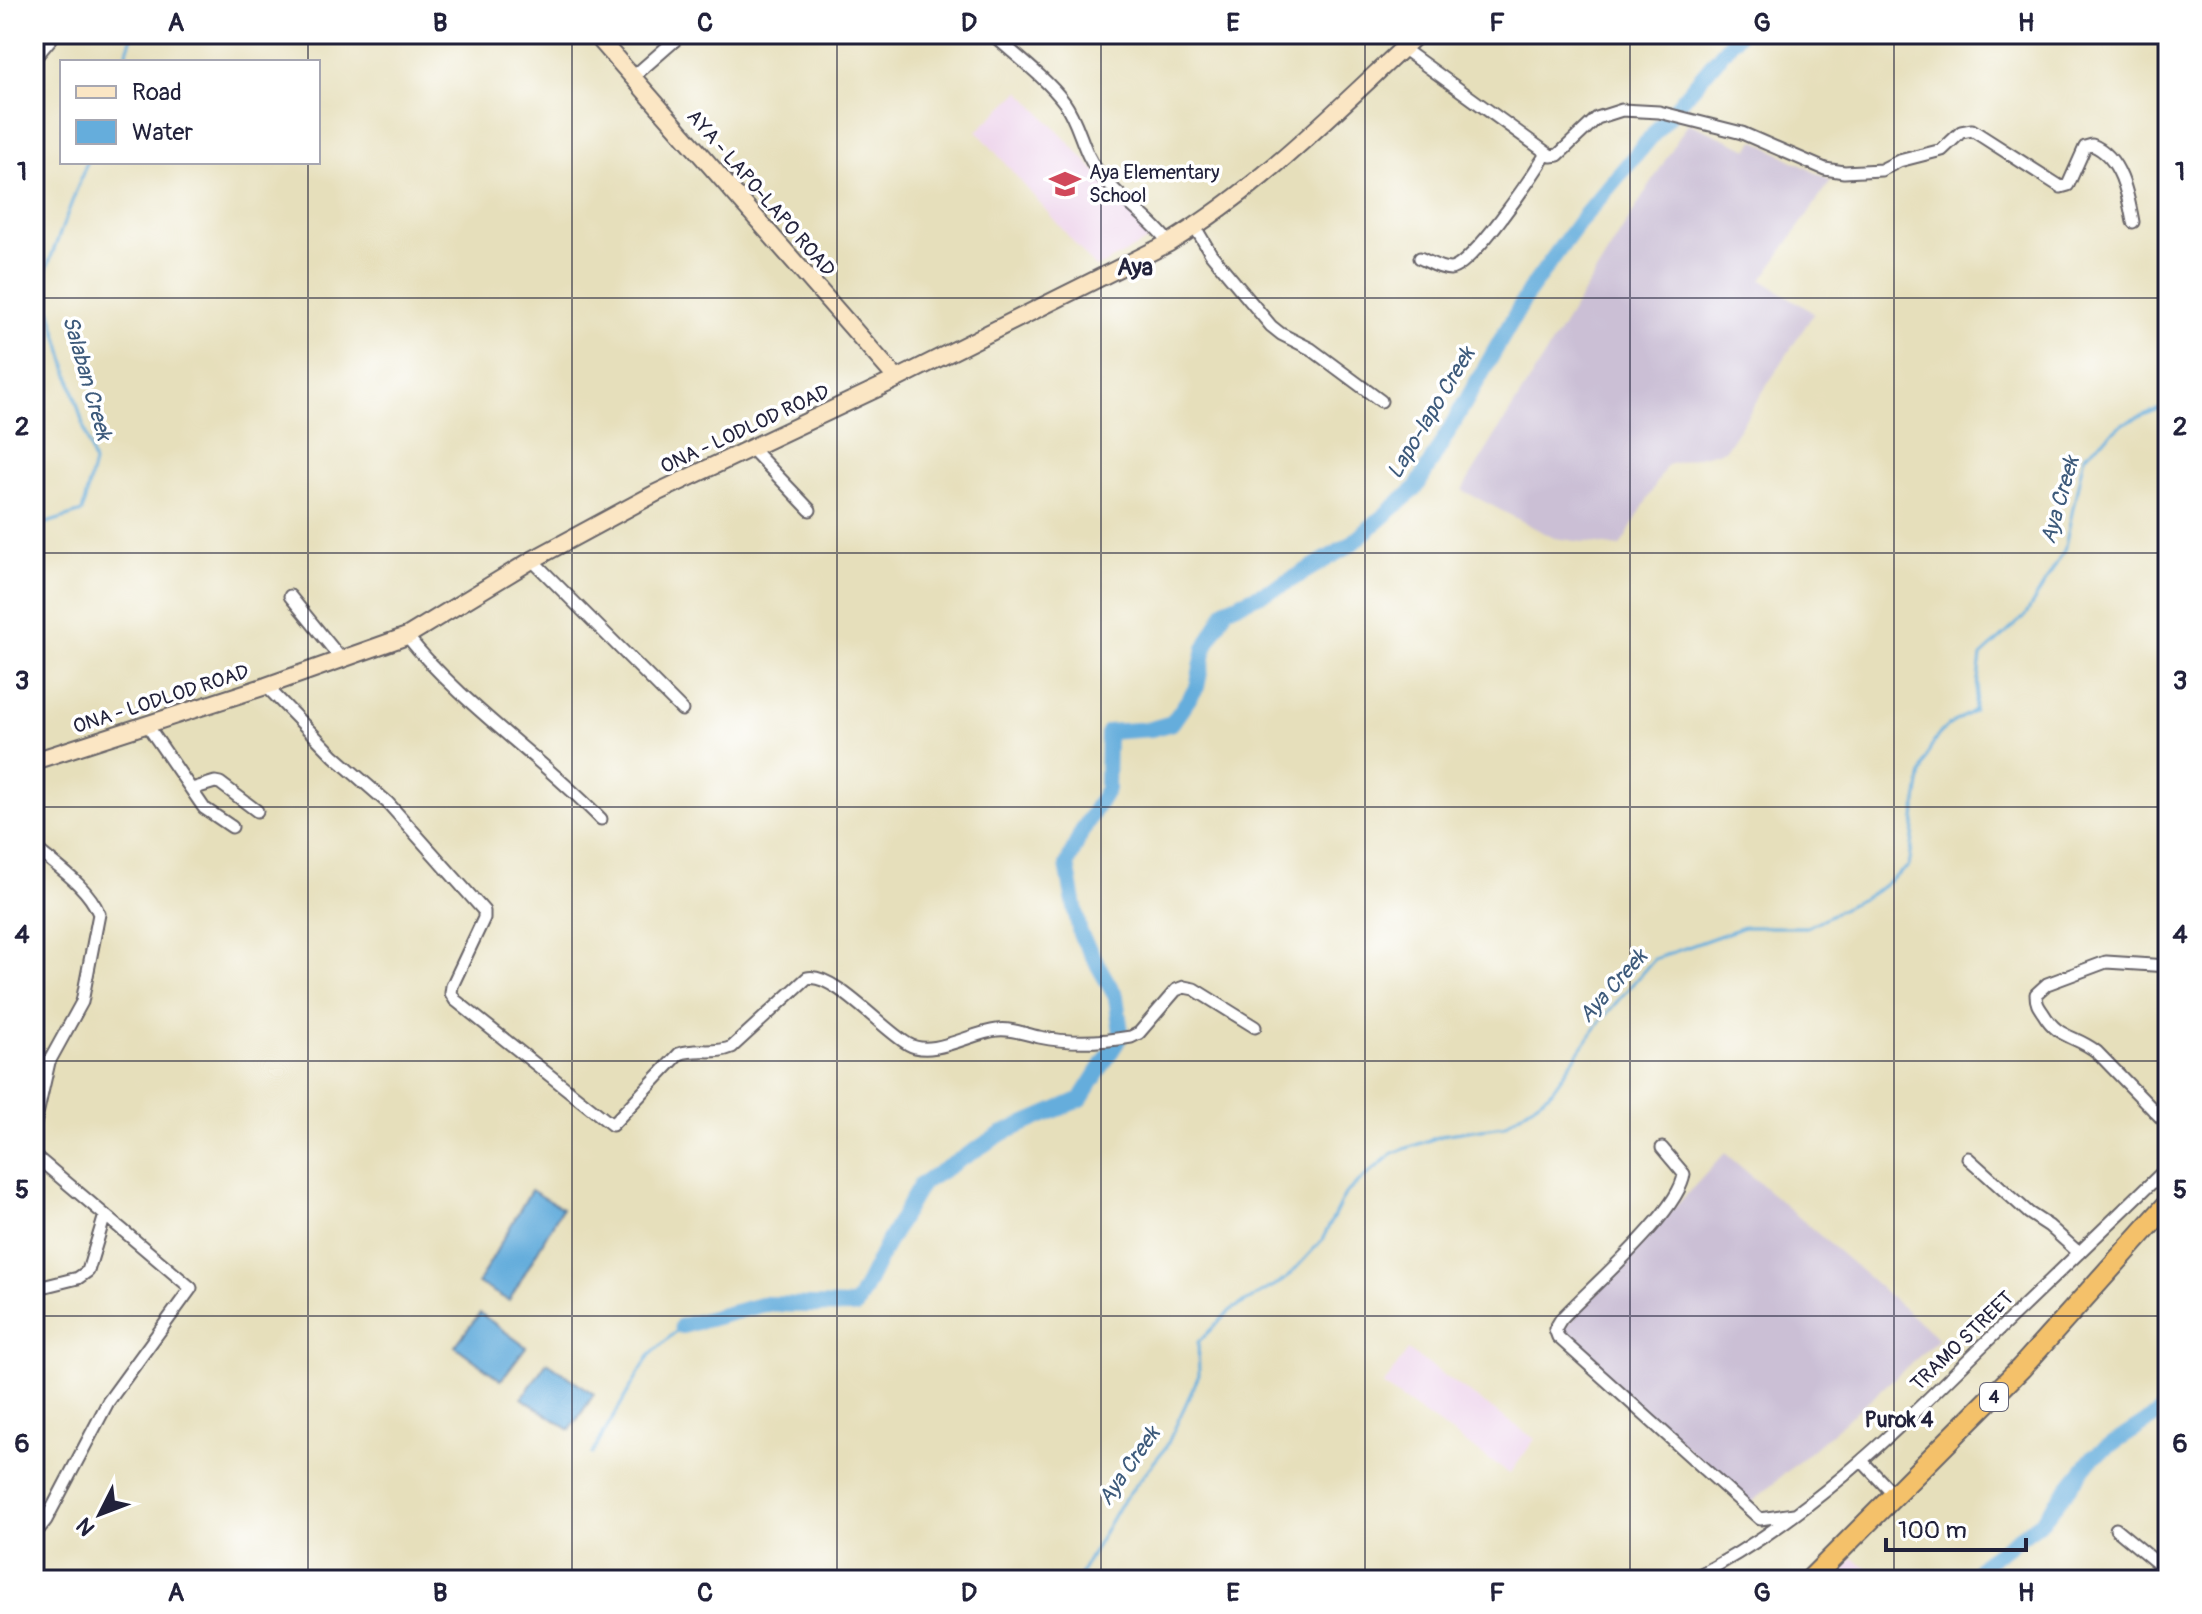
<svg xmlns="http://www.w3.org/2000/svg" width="2202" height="1614" font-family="Pangolin,sans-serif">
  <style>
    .built { fill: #ecd1ea }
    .industrial { fill: #cbbfd5 }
    .water { fill: #65addc; stroke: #44688c; stroke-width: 2 }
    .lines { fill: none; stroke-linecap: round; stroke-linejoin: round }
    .stream { stroke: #65addc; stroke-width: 3 }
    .river { stroke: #65addc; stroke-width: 16 }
    .street-casing { stroke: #676468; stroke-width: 15 }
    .secondary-casing { stroke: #676468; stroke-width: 20 }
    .highway-casing { stroke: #676468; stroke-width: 24 }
    .street { stroke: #fff; stroke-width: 11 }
    .secondary { stroke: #fbe6c4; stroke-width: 16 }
    .highway { stroke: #f4c16b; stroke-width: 20 }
    .grid { fill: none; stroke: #22223b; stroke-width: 2; stroke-opacity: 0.55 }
    .labels { text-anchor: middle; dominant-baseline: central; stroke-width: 7; stroke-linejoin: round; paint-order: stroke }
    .shield { fill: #fff; stroke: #646476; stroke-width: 2 }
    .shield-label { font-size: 18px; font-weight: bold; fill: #22223b }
    .poi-label { font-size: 20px; fill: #22223b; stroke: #fff; text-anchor: start }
    .street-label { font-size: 20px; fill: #22223b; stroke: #fff }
    .water-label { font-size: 22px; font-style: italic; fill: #3d5a7b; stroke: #fff }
    .neighbourhood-label { font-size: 22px; font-weight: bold; fill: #22223b; stroke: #fff }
    .quarter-label { font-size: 24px; font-weight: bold; fill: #22223b; stroke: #fff }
    .neatline { fill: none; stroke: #22223b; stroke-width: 3 }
    .grid-label { font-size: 26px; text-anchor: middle; font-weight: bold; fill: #22223b }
  </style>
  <rect width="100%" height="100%" fill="#fff"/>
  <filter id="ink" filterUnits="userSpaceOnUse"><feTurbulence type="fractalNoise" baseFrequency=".0125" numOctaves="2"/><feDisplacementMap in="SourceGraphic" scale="16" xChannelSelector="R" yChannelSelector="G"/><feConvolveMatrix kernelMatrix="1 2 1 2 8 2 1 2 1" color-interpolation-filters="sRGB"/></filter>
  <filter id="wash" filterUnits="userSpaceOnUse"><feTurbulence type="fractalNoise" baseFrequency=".006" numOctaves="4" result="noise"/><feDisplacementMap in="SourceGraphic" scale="32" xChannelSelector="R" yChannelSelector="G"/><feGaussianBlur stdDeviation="1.8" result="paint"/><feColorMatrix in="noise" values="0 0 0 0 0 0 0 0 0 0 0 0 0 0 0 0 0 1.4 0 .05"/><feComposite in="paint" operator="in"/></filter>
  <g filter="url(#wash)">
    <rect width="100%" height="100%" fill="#e6dfbb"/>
    <path class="built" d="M 1020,91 L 1157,236 L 1096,268 L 977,131 Z
      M 1408,1350 L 1535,1439 L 1510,1474 L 1383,1386 Z
      M 1853,1558 L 1883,1580 L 1832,1580 Z"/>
    <path class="industrial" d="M 1688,123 L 1749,149 L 1754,140 L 1831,181 L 1762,280 L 1814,313 L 1725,450 L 1667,465 L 1620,547 L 1554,538 L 1462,490 Z
      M 1725,1153 L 1939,1339 L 1750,1504 L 1558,1334 Z"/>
    <path class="water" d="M 531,1190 L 562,1208 L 509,1301 L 478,1283 Z
      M 480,1313 L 526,1347 L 501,1380 L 455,1346 Z
      M 547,1362 L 594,1394 L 570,1430 L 522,1398 Z"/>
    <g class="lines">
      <path class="stream" d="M 123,62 L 133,34
        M 34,527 L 82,512 L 94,463 L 42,281 L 87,162
        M 592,1454 L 649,1356 L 682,1326
        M 1077,1580 L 1119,1506 L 1166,1447 L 1199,1375 L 1198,1342 L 1231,1310 L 1286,1279 L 1322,1240 L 1345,1194 L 1393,1153 L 1447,1134 L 1503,1126 L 1550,1093 L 1602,1019 L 1654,959 L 1744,927 L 1807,927 L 1875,892 L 1909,866 C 1917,825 1914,762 1942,731 C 1949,723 1964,717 1974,710 L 1981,656 L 2025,616 L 2064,551 L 2084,456 L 2122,424 L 2168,405"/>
      <path class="river" d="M 682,1326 L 765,1304 L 856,1306 L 885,1247 L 921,1184 L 1001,1134 L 1081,1099 L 1119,1039 L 1121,1032 L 1116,997 L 1080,934 L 1067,865 L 1081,833 L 1107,789 L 1108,732 L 1151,729 L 1172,723 L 1197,687 L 1205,648 L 1226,609 L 1282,585 L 1350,545 L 1416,488 L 1529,291 L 1580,221 L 1738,34
        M 1971,1580 L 1983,1564 L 2042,1521 L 2094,1456 L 2168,1408"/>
    </g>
  </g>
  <g filter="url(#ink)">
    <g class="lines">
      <defs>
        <path id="street" d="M 992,34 C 1015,55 1045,77 1064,102 C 1080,124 1082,152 1099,173 C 1120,200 1149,216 1169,243
          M 1402,48 L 1551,156 L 1558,155 L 1597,118 L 1622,110 L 1659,112 L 1742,133 L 1825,169 L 1844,172 L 1881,170 L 1899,161 L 1942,150 L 1961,132 L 1972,130 L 2061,187 L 2068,185 L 2085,147 L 2092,145 C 2121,156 2128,195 2133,222
          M 34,59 L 55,34
          M 633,77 L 682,34
          M 1195,227 L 1211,254 L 1271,326 L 1281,334 L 1311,349 L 1381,401
          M 1420,258 C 1429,262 1440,269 1450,269 C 1471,268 1533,175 1546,154
          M 751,448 L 810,510
          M 532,560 L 682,710
          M 290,596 L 342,660
          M 407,636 C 462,705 539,755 601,819
          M 266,686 L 334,756 L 388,803 L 484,911 L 484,918 L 452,986 L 451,993 L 455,1000 L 612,1125 L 679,1054 C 697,1047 714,1055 732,1047 L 807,978 C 832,971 884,1031 908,1044 C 932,1058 970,1033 997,1030 C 1012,1028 1024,1034 1039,1037 C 1068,1043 1102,1042 1131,1037 L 1139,1033 L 1176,990 L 1184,987 L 1194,989 L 1255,1027
          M 147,725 L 204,808 L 232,827
          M 192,789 L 215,782 L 220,783 L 257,811
          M 34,847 C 56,866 88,886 99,914 L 82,1002 L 49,1062 L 34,1128
          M 2168,966 L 2106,962 L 2047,984 L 2036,994 C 2036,1003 2038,1006 2043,1013 C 2059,1040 2074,1034 2097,1052 L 2168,1125
          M 1662,1148 L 1684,1174 C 1680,1211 1589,1289 1561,1319 L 1555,1329 L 1558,1337 L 1760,1519 L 1794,1514
          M 34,1155 L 191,1288 L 108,1402 L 46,1520 L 34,1535
          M 1968,1158 L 2029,1213 L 2049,1226 L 2079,1253
          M 34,1289 L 78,1278 L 88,1271 L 105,1215
          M 1863,1462 L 1895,1496
          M 2116,1529 L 2168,1572
          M 1690,1580 C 1804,1522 1890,1437 1979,1349 C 2042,1288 2105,1228 2168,1167"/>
        <path id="secondary" d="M 595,34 L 897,379
          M 34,761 L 266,686 L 407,636 L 532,560 L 656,493 L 897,379 L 1169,243 C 1264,185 1337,109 1418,34"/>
        <path id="highway" d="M 1810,1580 L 2021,1368 L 2168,1204"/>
      </defs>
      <use href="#street" class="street-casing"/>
      <use href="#secondary" class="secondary-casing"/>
      <use href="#highway" class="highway-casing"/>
      <use href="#street" class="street"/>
      <use href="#secondary" class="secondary"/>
      <use href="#highway" class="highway"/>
    </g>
  </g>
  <path class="grid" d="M 308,34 L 308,62M 572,34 L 572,1580M 837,34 L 837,1580M 1101,34 L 1101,1580M 1365,34 L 1365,1580M 1630,34 L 1630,1580M 1894,34 L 1894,1580M 308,162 L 308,1580M 34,298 L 2168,298M 34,553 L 2168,553M 34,807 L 2168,807M 34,1061 L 2168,1061M 34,1316 L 2168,1316"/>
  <defs>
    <symbol id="school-bare" viewBox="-9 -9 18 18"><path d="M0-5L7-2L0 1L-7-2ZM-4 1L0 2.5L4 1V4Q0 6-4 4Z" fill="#d1495b" stroke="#fff" stroke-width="2.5" paint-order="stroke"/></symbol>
  </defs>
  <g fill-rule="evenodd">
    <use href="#school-bare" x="1043" y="162" width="44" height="44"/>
  </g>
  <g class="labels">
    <rect class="shield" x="1980" y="1383" width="28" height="28" rx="6"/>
    <g class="shield-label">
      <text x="1994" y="1397">4</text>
    </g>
    <g class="poi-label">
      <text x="1089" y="172">Aya Elementary<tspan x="1089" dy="23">School</tspan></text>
    </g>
    <g class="street-label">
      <text transform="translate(761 193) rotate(49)">AYA - LAPO-LAPO ROAD</text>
      <text transform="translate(745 429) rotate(-25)">ONA - LODLOD ROAD</text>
      <text transform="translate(161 699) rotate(-18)">ONA - LODLOD ROAD</text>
      <text transform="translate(1962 1341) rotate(-44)">TRAMO STREET</text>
    </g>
    <g class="water-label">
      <text transform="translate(87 378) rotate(74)">Salaban Creek</text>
      <text transform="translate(1431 413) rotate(-59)">Lapo-lapo Creek</text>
      <text transform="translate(2060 500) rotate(-74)">Aya Creek</text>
      <text transform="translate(1613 986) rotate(-48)">Aya Creek</text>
      <text transform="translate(1129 1466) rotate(-55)">Aya Creek</text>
    </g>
    <g class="neighbourhood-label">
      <text x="1899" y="1420">Purok 4</text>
    </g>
    <g class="quarter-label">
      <text x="1135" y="267">Aya</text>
    </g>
  </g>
  <rect width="2202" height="1614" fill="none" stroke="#fff" stroke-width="88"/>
  <rect x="60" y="60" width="260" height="104" fill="#ffffff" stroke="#a7a7b1" stroke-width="2"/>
  <rect x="76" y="86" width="40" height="12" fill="#fbe6c4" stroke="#a7a7b1" stroke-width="2"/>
  <text x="132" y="100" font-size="24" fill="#22223b">Road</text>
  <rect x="76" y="120" width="40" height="24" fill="#65addc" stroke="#a7a7b1" stroke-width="2"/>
  <text x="132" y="140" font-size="24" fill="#22223b">Water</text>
  <g transform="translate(100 1514) rotate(228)" stroke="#ffffff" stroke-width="6" paint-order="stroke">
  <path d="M0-6L14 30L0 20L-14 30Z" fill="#22223b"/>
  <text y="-12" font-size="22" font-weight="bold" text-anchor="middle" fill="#22223b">N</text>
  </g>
  <path d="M1886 1538v12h140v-12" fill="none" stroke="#22223b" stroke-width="4"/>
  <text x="1898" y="1538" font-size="24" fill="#22223b" stroke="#ffffff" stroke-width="6" paint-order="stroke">100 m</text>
  <rect x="44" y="44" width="2114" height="1526" class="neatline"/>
  <g class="grid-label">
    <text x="176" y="31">A</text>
    <text x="440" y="31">B</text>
    <text x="705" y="31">C</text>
    <text x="969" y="31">D</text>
    <text x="1233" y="31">E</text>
    <text x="1497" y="31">F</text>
    <text x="1762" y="31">G</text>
    <text x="2026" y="31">H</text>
    <text x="22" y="180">1</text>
    <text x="2180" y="180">1</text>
    <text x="22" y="435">2</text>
    <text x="2180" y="435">2</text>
    <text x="22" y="689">3</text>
    <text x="2180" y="689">3</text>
    <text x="22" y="943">4</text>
    <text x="2180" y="943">4</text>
    <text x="22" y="1198">5</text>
    <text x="2180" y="1198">5</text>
    <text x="22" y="1452">6</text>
    <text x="2180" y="1452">6</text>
    <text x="176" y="1601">A</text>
    <text x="440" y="1601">B</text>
    <text x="705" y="1601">C</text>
    <text x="969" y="1601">D</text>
    <text x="1233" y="1601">E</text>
    <text x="1497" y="1601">F</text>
    <text x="1762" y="1601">G</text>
    <text x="2026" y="1601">H</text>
  </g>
</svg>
